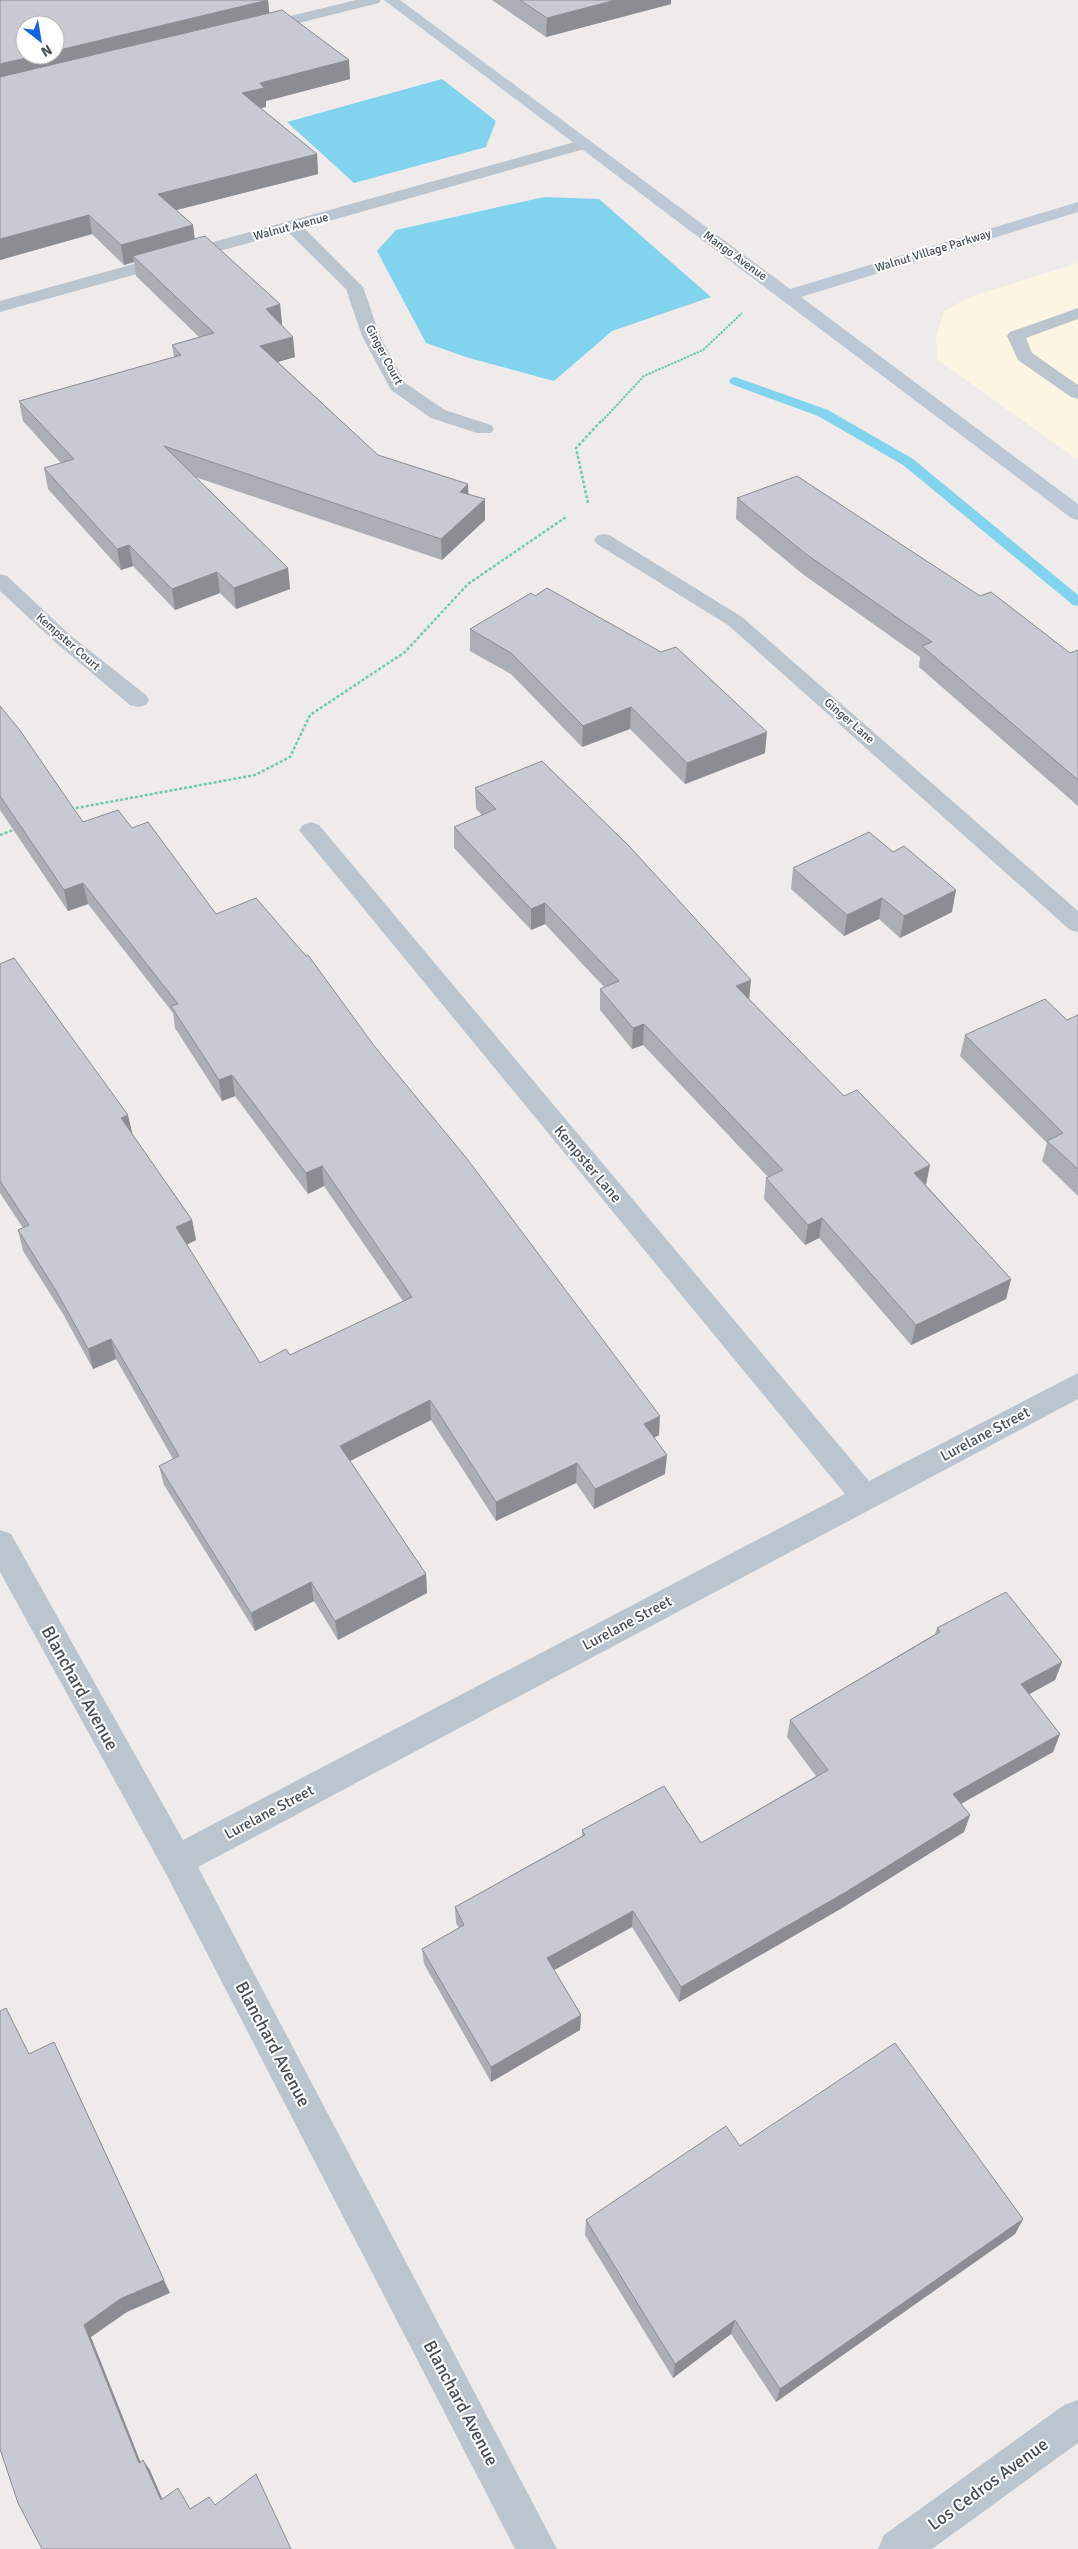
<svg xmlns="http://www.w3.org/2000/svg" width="1078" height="2549" font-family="Signika,sans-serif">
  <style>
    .commercial { fill: #fcf5e2 }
    .water { fill: #82d3ee }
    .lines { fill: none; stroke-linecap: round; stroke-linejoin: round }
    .stream { fill: #82d3ee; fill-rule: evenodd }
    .path-far1 { stroke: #6ecea3; stroke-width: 2; stroke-dasharray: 2.5 1; stroke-linecap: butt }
    .path { stroke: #6ecea3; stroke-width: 2.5; stroke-dasharray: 3 2; stroke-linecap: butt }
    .lane { fill: #bbc5cf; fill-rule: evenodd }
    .street { fill: #bbc5cf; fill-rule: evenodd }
    .secondary { fill: #bdc8d6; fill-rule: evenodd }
    .wall { fill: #abaeb5 }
    .shaded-wall { fill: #8b8d93 }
    .building { fill: #c7cad2; stroke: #8b8d93 }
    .labels { text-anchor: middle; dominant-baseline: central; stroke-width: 4; stroke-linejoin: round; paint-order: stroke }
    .far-street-label { font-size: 12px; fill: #434e59; stroke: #fff }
    .street-label { font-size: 15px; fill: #434e59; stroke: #fff }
    .near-street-label { font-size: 18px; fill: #434e59; stroke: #fff }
  </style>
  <rect width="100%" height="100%" fill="#efebeb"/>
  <path class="commercial" d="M 1078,263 L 1078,460 L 938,360 L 936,338 L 944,311 L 970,297 Z"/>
  <path class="water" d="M 442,79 L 496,121 L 486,147 L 354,183 L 287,122 Z
    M 544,197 L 599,199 L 711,297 L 612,331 L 554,381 L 469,358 L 426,343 L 377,251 L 396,230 Z"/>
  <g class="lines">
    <path class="stream" d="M 735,377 L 828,410 L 913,459 L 1078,595 L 1078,606 L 1073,605 L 903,465 L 818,416 L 731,384 L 729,381 L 731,378 Z"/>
    <path class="path-far1" d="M 602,421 L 644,376 L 703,350 L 742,313"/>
    <path class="path" d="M 588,503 L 576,448 L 603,419
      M 71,809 L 255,775 L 290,757 L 310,715 L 405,652 L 468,584 L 566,517
      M 0,835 L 16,829"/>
    <path class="lane" d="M 1078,308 L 1078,319 L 1026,338 L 1032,353 L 1078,385 L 1078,399 L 1071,397 L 1018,360 L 1007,336 L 1010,332 Z"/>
    <path class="street" d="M 356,0 L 381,0 L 379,3 L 259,33 L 251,28 L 254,25 Z
      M 582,140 L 590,145 L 588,148 L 304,228 L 363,287 L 380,336 L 405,383 L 445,410 L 491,425 L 494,429 L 491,433 L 477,433 L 431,418 L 391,390 L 362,336 L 346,289 L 288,232 L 0,312 L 0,301 Z
      M 604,534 L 611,536 L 742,617 L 1078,911 L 1078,932 L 1070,930 L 728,625 L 597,544 L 594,540 L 597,536 Z
      M 0,574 L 7,576 L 70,635 L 146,695 L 149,700 L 146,705 L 138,707 L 130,705 L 56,643 L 0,591 Z
      M 311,822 L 319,825 L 869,1481 L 1078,1373 L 1078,1399 L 198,1867 L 557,2549 L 515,2549 L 165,1872 L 0,1572 L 0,1530 L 11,1534 L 183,1840 L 845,1494 L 303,835 L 299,830 L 303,825 Z
      M 1078,2400 L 1078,2443 L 932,2549 L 878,2549 L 884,2535 L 1064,2405 Z"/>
    <path class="secondary" d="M 384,0 L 400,0 L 790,289 L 1078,202 L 1078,212 L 801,297 L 1078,504 L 1078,520 L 1071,518 Z"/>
  </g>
  <path class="wall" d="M 268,0 L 269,13 L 350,79 L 266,101 L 266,107 L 261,108 L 317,154 L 318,174 L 176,210 L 193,225 L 195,239 L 280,304 L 282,324 L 282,325 L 295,357 L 278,362 L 378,455 L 468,494 L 485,499 L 485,520 L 442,560 L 195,477 L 288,568 L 290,589 L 236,609 L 220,593 L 175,610 L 133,566 L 121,570 L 48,489 L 44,468 L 61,463 L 23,421 L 19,401 L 174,357 L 172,345 L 199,337 L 136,276 L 134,262 L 124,265 L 92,234 L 0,260 Z
    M 492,0 L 671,0 L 671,4 L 546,37 Z
    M 737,498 L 980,596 L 1070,653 L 1078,650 L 1078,806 L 919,667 L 920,657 L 804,575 L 736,519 Z
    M 535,596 L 661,652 L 765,753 L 685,784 L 630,729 L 582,747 L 511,674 L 470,651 L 470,629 Z
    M 0,706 L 83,822 L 132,828 L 216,914 L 375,1047 L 659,1435 L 654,1438 L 665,1474 L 594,1509 L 576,1483 L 496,1521 L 431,1420 L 350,1461 L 426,1574 L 427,1593 L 338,1640 L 314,1601 L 255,1631 L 164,1485 L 159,1466 L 173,1459 L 116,1359 L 93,1369 L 63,1314 L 23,1251 L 18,1230 L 23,1228 L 0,1193 L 0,964 L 133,1135 L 192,1220 L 196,1240 L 186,1245 L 260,1363 L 290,1355 L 403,1301 L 324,1186 L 308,1194 L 235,1096 L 222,1101 L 175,1028 L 173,1013 L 88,904 L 68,911 L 0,810 Z
    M 475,788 L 749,999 L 926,1185 L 1011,1279 L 1006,1299 L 911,1345 L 819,1238 L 805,1245 L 764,1199 L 766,1178 L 768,1177 L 643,1045 L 632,1049 L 600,1010 L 600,989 L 604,987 L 545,924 L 531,930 L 454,848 L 454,827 L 482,815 L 476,809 Z
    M 793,868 L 952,912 L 900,938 L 879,919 L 844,936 L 791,889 Z
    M 1078,1015 L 1078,1196 L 1042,1161 L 1047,1143 L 960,1056 L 965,1035 L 1067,1020 Z
    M 937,1628 L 1062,1662 L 1055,1680 L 1029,1694 L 1060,1734 L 1053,1752 L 961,1804 L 970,1815 L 964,1832 L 842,1908 L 679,2002 L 632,1927 L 554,1970 L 581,2015 L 580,2030 L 491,2082 L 424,1964 L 422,1949 L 459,1928 L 456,1923 L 455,1907 L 582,1836 L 582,1830 L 701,1843 L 816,1776 L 787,1737 L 790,1720 L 935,1634 Z
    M 740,2146 L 1023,2219 L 1015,2234 L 776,2402 L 731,2334 L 673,2378 L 585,2235 L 586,2220 Z"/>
  <path class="shaded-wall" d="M 268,0 L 270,19 L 0,84 L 0,64 L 39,55 L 55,55 L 55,51 Z
    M 616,0 L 671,0 L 671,4 L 546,37 L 547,18 Z
    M 349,60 L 350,79 L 266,101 L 266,107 L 244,112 L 242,93 L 260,83 Z
    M 317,154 L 318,174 L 161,214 L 158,194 Z
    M 89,215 L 92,234 L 0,260 L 0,239 Z
    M 193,225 L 195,245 L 133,256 L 134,262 L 124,265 L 121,245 Z
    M 280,304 L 282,324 L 268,329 L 266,309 Z
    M 293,337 L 295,357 L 263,366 L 260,346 Z
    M 468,484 L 469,505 L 460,492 Z
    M 485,499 L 485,520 L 442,560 L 441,539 Z
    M 129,545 L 133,566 L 121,570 L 117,549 Z
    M 288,568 L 290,589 L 236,609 L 234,588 Z
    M 217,572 L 220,593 L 175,610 L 172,589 Z
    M 631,707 L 630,729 L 582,747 L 583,726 Z
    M 767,732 L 765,753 L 685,784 L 687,763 Z
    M 83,883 L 88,904 L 68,911 L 64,890 Z
    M 956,890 L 952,912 L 900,938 L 904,916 Z
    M 882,898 L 879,919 L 844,936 L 847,915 Z
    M 545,903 L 545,924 L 531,930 L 531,909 Z
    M 751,980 L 749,1001 L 736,986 Z
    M 644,1024 L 643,1045 L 632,1049 L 633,1028 Z
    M 232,1075 L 235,1096 L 222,1101 L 219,1080 Z
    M 128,1115 L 133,1136 L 121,1118 Z
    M 930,1165 L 926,1185 L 914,1173 Z
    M 322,1166 L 324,1186 L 308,1194 L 306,1173 Z
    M 822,1218 L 819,1238 L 805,1245 L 808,1225 Z
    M 192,1220 L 196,1240 L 180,1248 L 176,1227 Z
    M 1011,1279 L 1006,1299 L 911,1345 L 916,1325 Z
    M 111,1339 L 116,1359 L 93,1369 L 88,1349 Z
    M 430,1400 L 431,1420 L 342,1465 L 340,1446 Z
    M 660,1416 L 659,1435 L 643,1444 L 644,1424 Z
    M 667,1455 L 665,1474 L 594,1509 L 595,1489 Z
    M 577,1463 L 576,1483 L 496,1521 L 496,1502 Z
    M 426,1574 L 427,1593 L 338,1640 L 335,1621 Z
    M 311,1582 L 314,1601 L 255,1631 L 251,1613 Z
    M 1062,1662 L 1055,1680 L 1015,1702 L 1021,1684 Z
    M 1060,1734 L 1053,1752 L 948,1811 L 953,1794 Z
    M 970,1815 L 964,1832 L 842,1908 L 679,2002 L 681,1987 Z
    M 633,1911 L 632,1927 L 547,1974 L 547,1958 Z
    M 581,2015 L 580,2030 L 491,2082 L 491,2067 Z
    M 54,2042 L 170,2293 L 127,2312 L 91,2337 L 145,2473 L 139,2463 L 84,2325 Z
    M 1023,2219 L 1015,2234 L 776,2402 L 780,2389 Z
    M 735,2320 L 731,2334 L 673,2378 L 675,2364 Z
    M 143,2460 L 150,2470 L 167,2510 L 161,2500 Z"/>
  <path class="building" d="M 0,0 L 268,0 L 55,51 L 55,25 L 25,25 L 25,55 L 39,55 L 0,64 Z
    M 520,0 L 616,0 L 547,18 Z
    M 282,10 L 349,60 L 260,83 L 264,88 L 242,93 L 317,154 L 158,194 L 193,225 L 121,245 L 89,215 L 0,239 L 0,77 Z
    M 205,236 L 280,304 L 266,309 L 293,337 L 260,346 L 378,455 L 468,484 L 460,492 L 485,499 L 441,539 L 164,446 L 288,568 L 234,588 L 217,572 L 172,589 L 129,545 L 117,549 L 44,468 L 74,459 L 19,401 L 181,355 L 172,345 L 214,333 L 133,256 Z
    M 797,476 L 980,596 L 991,592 L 1070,653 L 1078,650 L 1078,780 L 922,646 L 932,642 L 806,554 L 737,498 Z
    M 547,588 L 661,652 L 676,647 L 767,732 L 687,763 L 631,707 L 583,726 L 511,653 L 470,629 L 531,593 L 535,596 Z
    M 0,706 L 19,729 L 83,822 L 118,810 L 132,828 L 148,822 L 216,914 L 256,898 L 306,956 L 308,955 L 375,1047 L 468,1160 L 660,1416 L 644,1424 L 667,1455 L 595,1489 L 577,1463 L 496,1502 L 430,1400 L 340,1446 L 426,1574 L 335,1621 L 311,1582 L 251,1613 L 159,1466 L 179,1456 L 111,1339 L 88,1349 L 58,1294 L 18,1230 L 29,1225 L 0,1181 L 0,964 L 14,958 L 128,1115 L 121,1118 L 192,1220 L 176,1227 L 260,1363 L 286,1349 L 290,1355 L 412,1297 L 322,1166 L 306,1173 L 232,1075 L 219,1080 L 171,1006 L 178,1004 L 83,883 L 64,890 L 0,796 Z
    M 542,761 L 630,847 L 751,980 L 736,986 L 844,1096 L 857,1090 L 930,1165 L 914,1173 L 1011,1279 L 916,1325 L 822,1218 L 808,1225 L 766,1178 L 783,1170 L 644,1024 L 633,1028 L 600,989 L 619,981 L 545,903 L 531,909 L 454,827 L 496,809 L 475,788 Z
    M 869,832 L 893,852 L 904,846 L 956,890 L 904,916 L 882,898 L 847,915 L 793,868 Z
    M 1045,999 L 1067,1020 L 1078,1015 L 1078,1169 L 1047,1141 L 1063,1133 L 965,1035 Z
    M 1006,1592 L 1062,1662 L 1021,1684 L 1060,1734 L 953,1794 L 970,1815 L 846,1892 L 681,1987 L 633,1911 L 547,1958 L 581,2015 L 491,2067 L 422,1949 L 464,1925 L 455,1907 L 585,1835 L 582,1830 L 664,1786 L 701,1843 L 828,1770 L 790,1720 L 940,1632 L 937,1628 Z
    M 6,2008 L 29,2054 L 54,2042 L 164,2280 L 120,2299 L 84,2325 L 139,2463 L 143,2460 L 161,2500 L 178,2488 L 190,2509 L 209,2497 L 215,2505 L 256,2474 L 291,2549 L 42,2549 L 18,2503 L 0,2449 L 0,2011 Z
    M 895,2043 L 1023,2219 L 780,2389 L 735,2320 L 675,2364 L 586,2220 L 726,2126 L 740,2146 Z"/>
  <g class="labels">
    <g class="far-street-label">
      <text transform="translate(291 227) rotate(-15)">Walnut Avenue</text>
      <text transform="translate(933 251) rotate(-17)">Walnut Village Parkway</text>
      <text transform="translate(735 256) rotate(36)">Mango Avenue</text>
      <text transform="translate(384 355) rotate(62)">Ginger Court</text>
      <text transform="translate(68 642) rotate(41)">Kempster Court</text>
      <text transform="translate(849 721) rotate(41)">Ginger Lane</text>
    </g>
    <g class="street-label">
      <text transform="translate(588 1164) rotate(50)">Kempster Lane</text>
      <text transform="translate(985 1434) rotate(-28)">Lurelane Street</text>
      <text transform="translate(627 1623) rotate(-28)">Lurelane Street</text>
      <text transform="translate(269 1812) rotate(-28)">Lurelane Street</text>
    </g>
    <g class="near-street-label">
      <text transform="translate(80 1688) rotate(61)">Blanchard Avenue</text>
      <text transform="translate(273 2044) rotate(62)">Blanchard Avenue</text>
      <text transform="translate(461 2403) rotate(62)">Blanchard Avenue</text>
      <text transform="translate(988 2484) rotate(-36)">Los Cedros Avenue</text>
    </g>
  </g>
  <g transform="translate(40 40) rotate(149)"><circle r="24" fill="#ffffff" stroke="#b4b8bd"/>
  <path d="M0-4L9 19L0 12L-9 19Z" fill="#1364e1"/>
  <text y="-8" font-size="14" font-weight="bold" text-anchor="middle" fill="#434e59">N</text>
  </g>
</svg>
